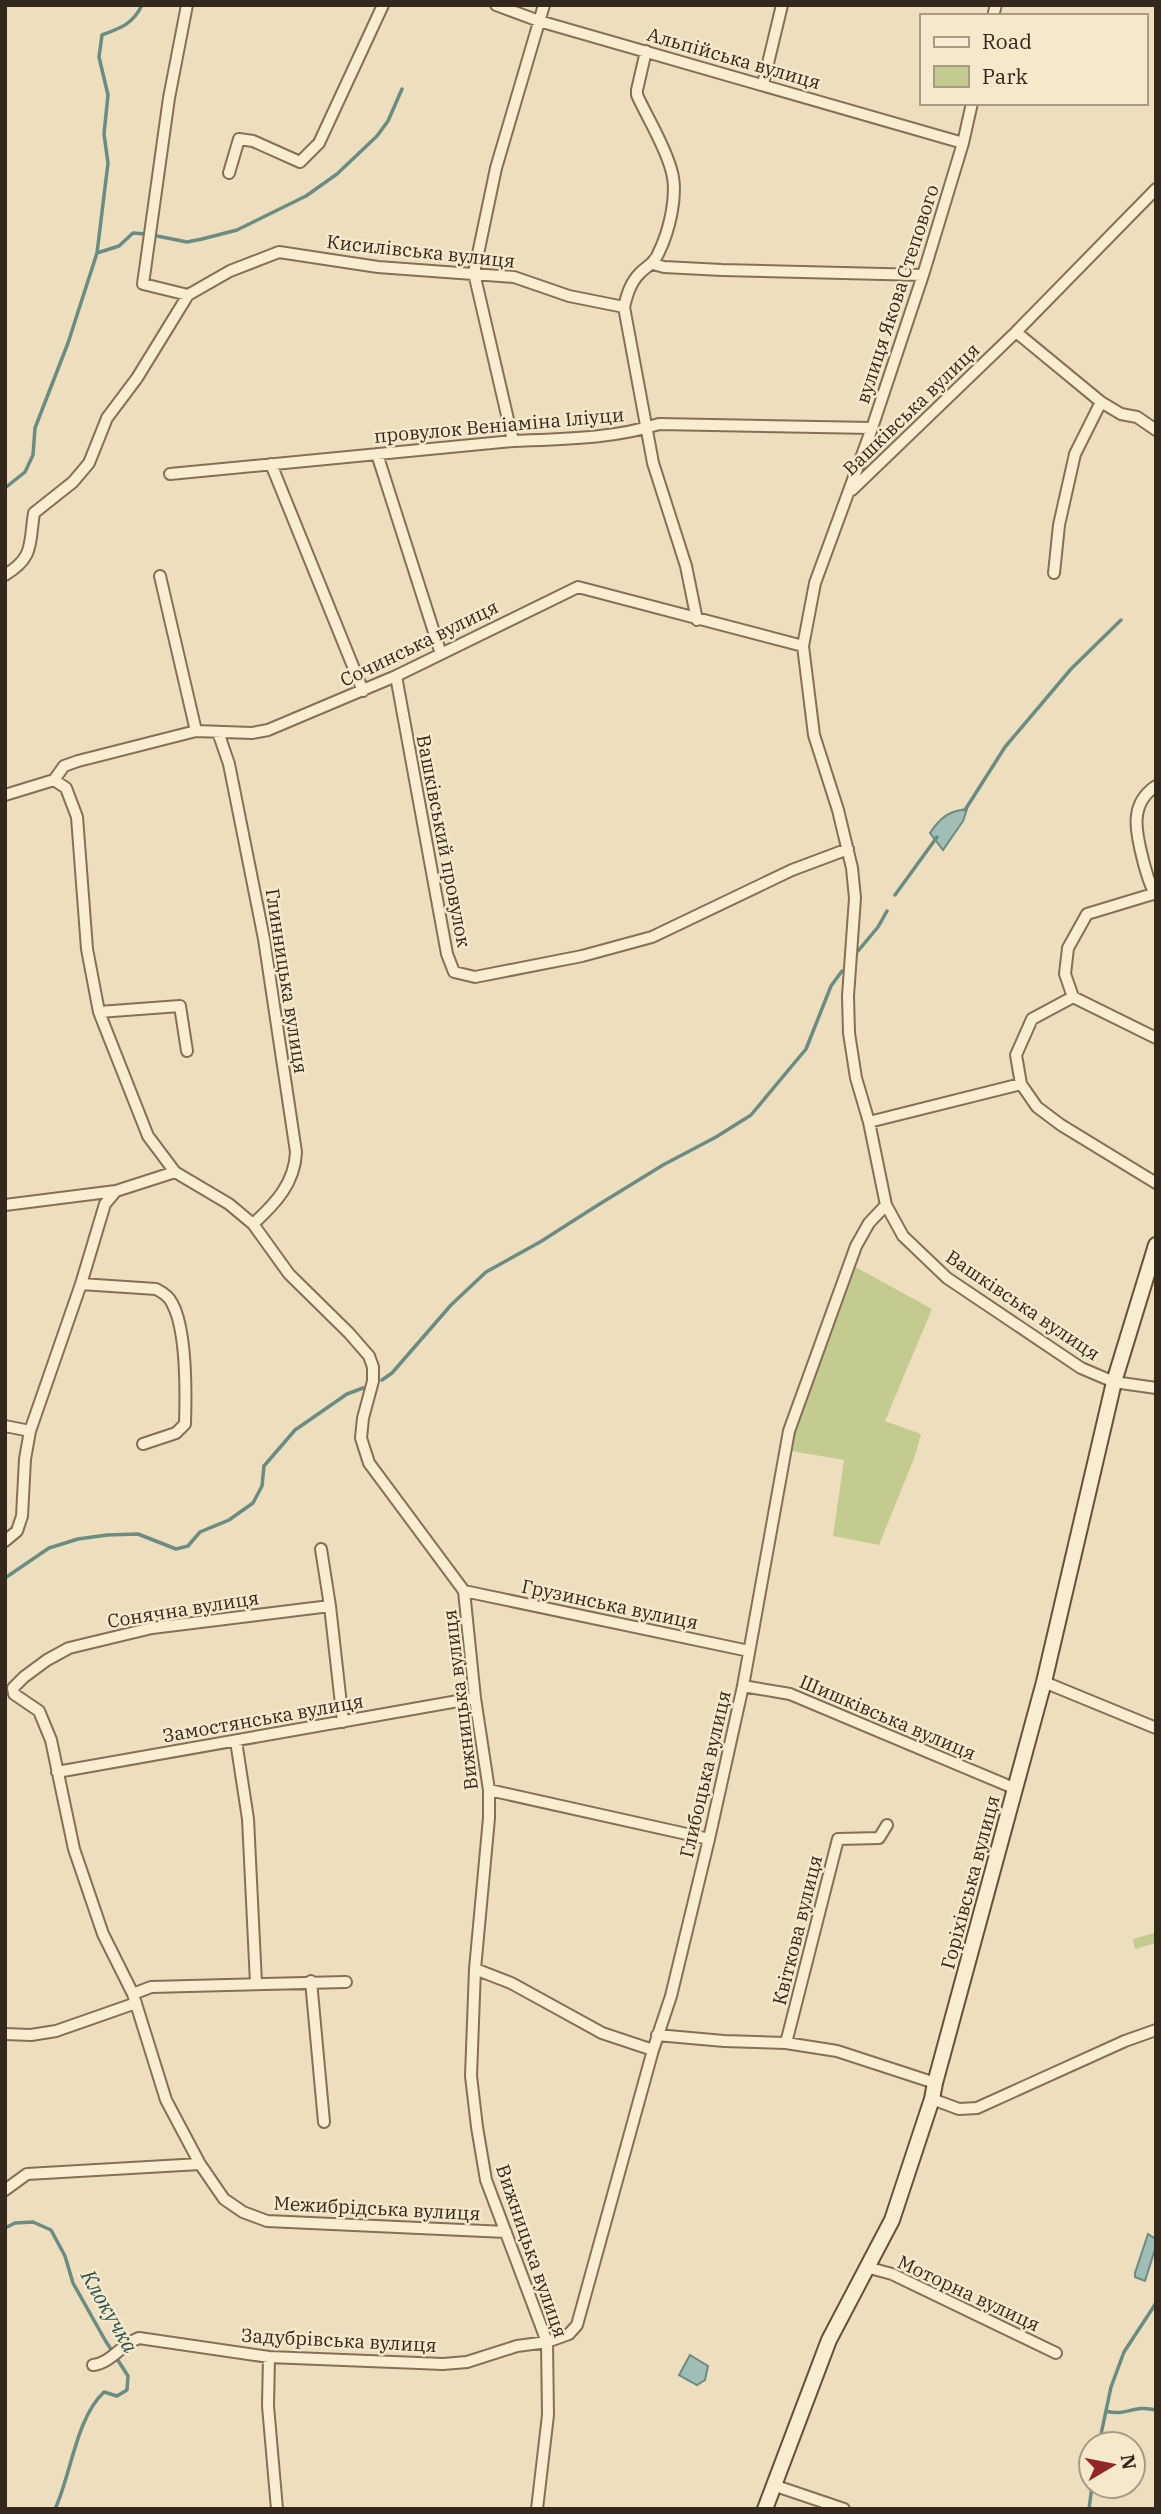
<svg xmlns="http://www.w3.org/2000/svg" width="1161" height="2514" font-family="'IBM Plex Serif',serif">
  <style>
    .green { fill: #c4cb91 }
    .water { fill: #a1beb6; stroke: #698c83; stroke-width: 2 }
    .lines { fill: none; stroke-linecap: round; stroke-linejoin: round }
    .stream { stroke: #698c83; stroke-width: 3.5 }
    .street-casing { stroke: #856f56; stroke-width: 14 }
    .secondary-casing { stroke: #66503a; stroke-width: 18 }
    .street { stroke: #f8edd0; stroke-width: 10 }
    .secondary { stroke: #f8edd0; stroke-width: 14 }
    .labels { text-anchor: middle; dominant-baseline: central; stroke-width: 5; stroke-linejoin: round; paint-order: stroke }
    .street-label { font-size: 19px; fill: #34271b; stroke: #f5e9cc }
    .water-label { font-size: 21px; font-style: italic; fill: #2a5451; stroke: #f5e9cc }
  </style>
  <rect width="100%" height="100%" fill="#eddfbd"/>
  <path class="green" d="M 852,1265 L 932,1309 L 885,1421 L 921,1434 L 915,1456 L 879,1545 L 833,1536 L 844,1460 L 792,1451 L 794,1432 Z
    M 1154,1933 L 1156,1943 L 1135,1949 L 1133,1939 Z"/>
  <path class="water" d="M 967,809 L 963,821 L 943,850 L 930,833 C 940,818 948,811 967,809 Z
    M 1148,2234 L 1156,2239 L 1156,2246 L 1145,2281 L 1135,2277 L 1135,2273 Z
    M 690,2355 L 708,2366 L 705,2380 L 697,2385 L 679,2375 Z"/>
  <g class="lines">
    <path class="stream" d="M 152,235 L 187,242 L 202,239 L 237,230 L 306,196 L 337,174 L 377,136 L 388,121 L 402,89
      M 97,253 L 119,246 L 133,233 L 145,234
      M 5,488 L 25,472 L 33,455 L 35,428 L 68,343 L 97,253 L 108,163 L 104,134 L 108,95 L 99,57 L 102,35 C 121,28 133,24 142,5
      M 965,810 L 1005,747 L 1071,669 L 1121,620
      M 895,895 L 937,837
      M 858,951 L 878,927 L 887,911
      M 382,1380 L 392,1373 L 451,1305 L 486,1272 L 540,1242 L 598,1205 L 663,1165 L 716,1137 L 751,1115 L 806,1049 L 831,986 L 842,971
      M 5,1578 L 49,1548 L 78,1539 L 107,1535 L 138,1534 L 176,1549 L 188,1546 L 200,1532 L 229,1520 L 253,1503 L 262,1486 L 264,1466 L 295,1430 L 347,1394 L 363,1388
      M 5,2228 L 15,2223 L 33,2222 L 51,2230 L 65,2256 L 73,2283 L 105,2340 L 128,2376 L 127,2390 L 117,2396 L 104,2392 C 76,2418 71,2475 55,2509
      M 1106,2411 C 1126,2417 1133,2404 1156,2410
      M 1099,2444 L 1111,2387 L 1124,2352 L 1156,2303
      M 1089,2509 L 1092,2486"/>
    <defs>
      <path id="street" d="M 187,5 L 169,98 L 143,284 L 188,295
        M 496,5 L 539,21 L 963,143
        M 993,16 L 996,5
        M 646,51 L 637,90 L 637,95 C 648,119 664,144 671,169 C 679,194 669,232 658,254 C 654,264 647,266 640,273 C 630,283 627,295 624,307 L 653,463 L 686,566 L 697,620
        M 763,84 L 782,5
        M 972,103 L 963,143 L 923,275 L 872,428 L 815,583 L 803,646 L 814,735 L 838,810 L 852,868 L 855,898 L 848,996 L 849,1033 L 856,1078 L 869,1122 L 886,1205 L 903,1236 L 947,1278 L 1081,1368 L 1114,1382 L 1156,1388
        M 229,173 L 239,139 L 253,141 L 300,162 L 319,143 L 383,5
        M 653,264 L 664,267 L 722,270 L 923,275
        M 1016,332 L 1101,402 L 1121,414 L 1137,417 L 1156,430
        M 513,441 L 474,273 L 496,168 L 544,5
        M 377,454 L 441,654
        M 271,464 L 363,691
        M 170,474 L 513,441 C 561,439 613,439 659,424 L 872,428
        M 852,490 L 1016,332 L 1156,189
        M 1054,573 L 1059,525 L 1075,454 L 1101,402
        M 5,575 C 35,557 29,543 34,513 L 73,482 L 89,463 L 107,418 L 137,378 L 188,295 L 230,271 L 279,252 L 378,267 L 514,277 L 569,296 L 624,307
        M 160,576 L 196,731
        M 396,676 L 447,954 L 454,972 L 475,977 L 582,956 L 652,937 L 792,870 L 848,849
        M 218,732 L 229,764 L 264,939 L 296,1152 C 295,1183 275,1204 253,1224
        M 54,780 L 64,766 L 78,761 L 196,731 L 252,733 L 268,730 L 396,676 L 578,587 L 803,646
        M 1156,786 C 1127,805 1137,836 1144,864 C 1147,874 1150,887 1156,895
        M 5,795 L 54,780 L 66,788 L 77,817 L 87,949 L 99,1012 L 148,1136 L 175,1172 L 229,1204 L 253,1224 L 289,1274 L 349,1333 L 369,1356 L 373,1367 L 373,1381 L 363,1418 L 361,1438 L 369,1463 L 464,1591 L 475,1698 L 489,1790 L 489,1818 L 475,1969 L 471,2076 L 477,2127 L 486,2180 L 547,2342 L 548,2415 L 537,2509
        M 1153,894 L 1087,914 L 1068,948 L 1065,974 L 1073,997 L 1156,1038
        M 1073,997 L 1032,1019 L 1016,1055 L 1021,1084 L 1037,1107 L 1061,1125 L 1156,1183
        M 99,1012 L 180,1006 L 187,1051
        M 869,1122 L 1021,1084
        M 5,1205 L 116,1191 L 175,1172
        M 81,1284 L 156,1289 C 162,1292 169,1296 172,1303 C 187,1330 186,1393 185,1424 L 176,1433 L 143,1444
        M 5,1426 L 30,1431
        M 5,1541 L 17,1531 L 22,1516 L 25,1459 L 30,1431 L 81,1284 L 105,1204 L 116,1191
        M 321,1549 L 330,1606
        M 464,1591 L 749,1651
        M 1044,1682 L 1156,1728
        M 743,1686 L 790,1694 L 1016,1789
        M 343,1722 L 330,1606 L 152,1628 L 69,1648 L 47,1660 L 24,1677 L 13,1688 L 14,1694 L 39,1711 L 51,1740 L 74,1849 L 103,1934 L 133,1994 L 166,2100 L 200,2164 L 224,2199 L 243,2212 L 267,2221 L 506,2232
        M 236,1741 L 248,1819 L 256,1983
        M 57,1772 L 475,1698
        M 489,1790 L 709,1839
        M 475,1969 L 511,1983 L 602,2033 L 653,2050
        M 311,1981 L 324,2122
        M 133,1994 L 151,1987 L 346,1982
        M 5,2034 L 31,2035 L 56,2031 L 136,2003
        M 657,2035 L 724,2041 L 786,2043 L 837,2051 L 935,2083
        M 786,2043 L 838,1839 L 879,1838 L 887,1825
        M 932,2099 L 959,2109 L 977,2108 L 1125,2041 L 1156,2030
        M 5,2190 L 27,2174 L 200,2164
        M 866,2267 L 892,2274 L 1056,2353
        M 269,2357 L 268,2406 L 277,2509
        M 93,2365 C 113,2362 121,2344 139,2338 L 269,2357 L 443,2364 L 467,2362 L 517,2346 L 547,2342 L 569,2334 L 577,2325 L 653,2050 L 671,1996 L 709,1839 L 743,1686 L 789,1431 L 856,1246 L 869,1223 L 886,1205
        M 773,2485 L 844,2509"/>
      <path id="secondary" d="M 765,2509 L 829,2340 L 892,2220 L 932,2099 L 935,2083 L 1044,1682 L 1114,1382 L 1156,1245"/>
    </defs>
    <use href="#street" class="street-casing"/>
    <use href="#secondary" class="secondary-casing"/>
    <use href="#street" class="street"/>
    <use href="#secondary" class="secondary"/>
  </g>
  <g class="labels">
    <g class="street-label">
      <text transform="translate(734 58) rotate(16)">Альпійська вулиця</text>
      <text transform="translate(421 251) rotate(6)">Кисилівська вулиця</text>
      <text transform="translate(897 294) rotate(-72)">вулиця Якова Степового</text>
      <text transform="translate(911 409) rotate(-44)">Вашківська вулиця</text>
      <text transform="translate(499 425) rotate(-5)">провулок Веніаміна Іліуци</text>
      <text transform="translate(419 643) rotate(-26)">Сочинська вулиця</text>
      <text transform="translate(444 841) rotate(79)">Вашківський провулок</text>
      <text transform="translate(287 981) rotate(81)">Глинницька вулиця</text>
      <text transform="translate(1023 1305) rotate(34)">Вашківська вулиця</text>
      <text transform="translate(610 1604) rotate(12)">Грузинська вулиця</text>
      <text transform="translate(183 1609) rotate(-9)">Сонячна вулиця</text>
      <text transform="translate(460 1700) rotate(-97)">Вижницька вулиця</text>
      <text transform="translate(888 1717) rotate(23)">Шишківська вулиця</text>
      <text transform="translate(263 1718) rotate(-10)">Замостянська вулиця</text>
      <text transform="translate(705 1774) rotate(-77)">Глибоцька вулиця</text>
      <text transform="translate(970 1882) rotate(-75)">Горіхівська вулиця</text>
      <text transform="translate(797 1930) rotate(-76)">Квіткова вулиця</text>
      <text transform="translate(377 2208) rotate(3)">Межибрідська вулиця</text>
      <text transform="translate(532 2251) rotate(71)">Вижницька вулиця</text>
      <text transform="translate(969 2293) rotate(25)">Моторна вулиця</text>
      <text transform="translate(339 2340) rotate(3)">Задубрівська вулиця</text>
    </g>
    <g class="water-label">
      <text transform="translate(110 2311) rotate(60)">Клокучка</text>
    </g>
  </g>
  <rect width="1161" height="2514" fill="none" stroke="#34271b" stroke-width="14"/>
  <rect x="920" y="14" width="228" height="91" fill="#f5e9cc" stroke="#a89b85" stroke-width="2"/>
  <rect x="934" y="37" width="35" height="10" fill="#f8edd0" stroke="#a89b85" stroke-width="2"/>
  <text x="982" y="49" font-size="21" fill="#34271b">Road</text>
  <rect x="934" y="66" width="35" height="21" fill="#c4cb91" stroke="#a89b85" stroke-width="2"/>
  <text x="982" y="84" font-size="21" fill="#34271b">Park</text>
  <g transform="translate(1112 2465) rotate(80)"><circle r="33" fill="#f5e9cc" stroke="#a89b85" stroke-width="2"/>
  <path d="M0-5L12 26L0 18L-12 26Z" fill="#932727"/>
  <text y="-10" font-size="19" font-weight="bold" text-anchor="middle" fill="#34271b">N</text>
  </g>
</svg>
